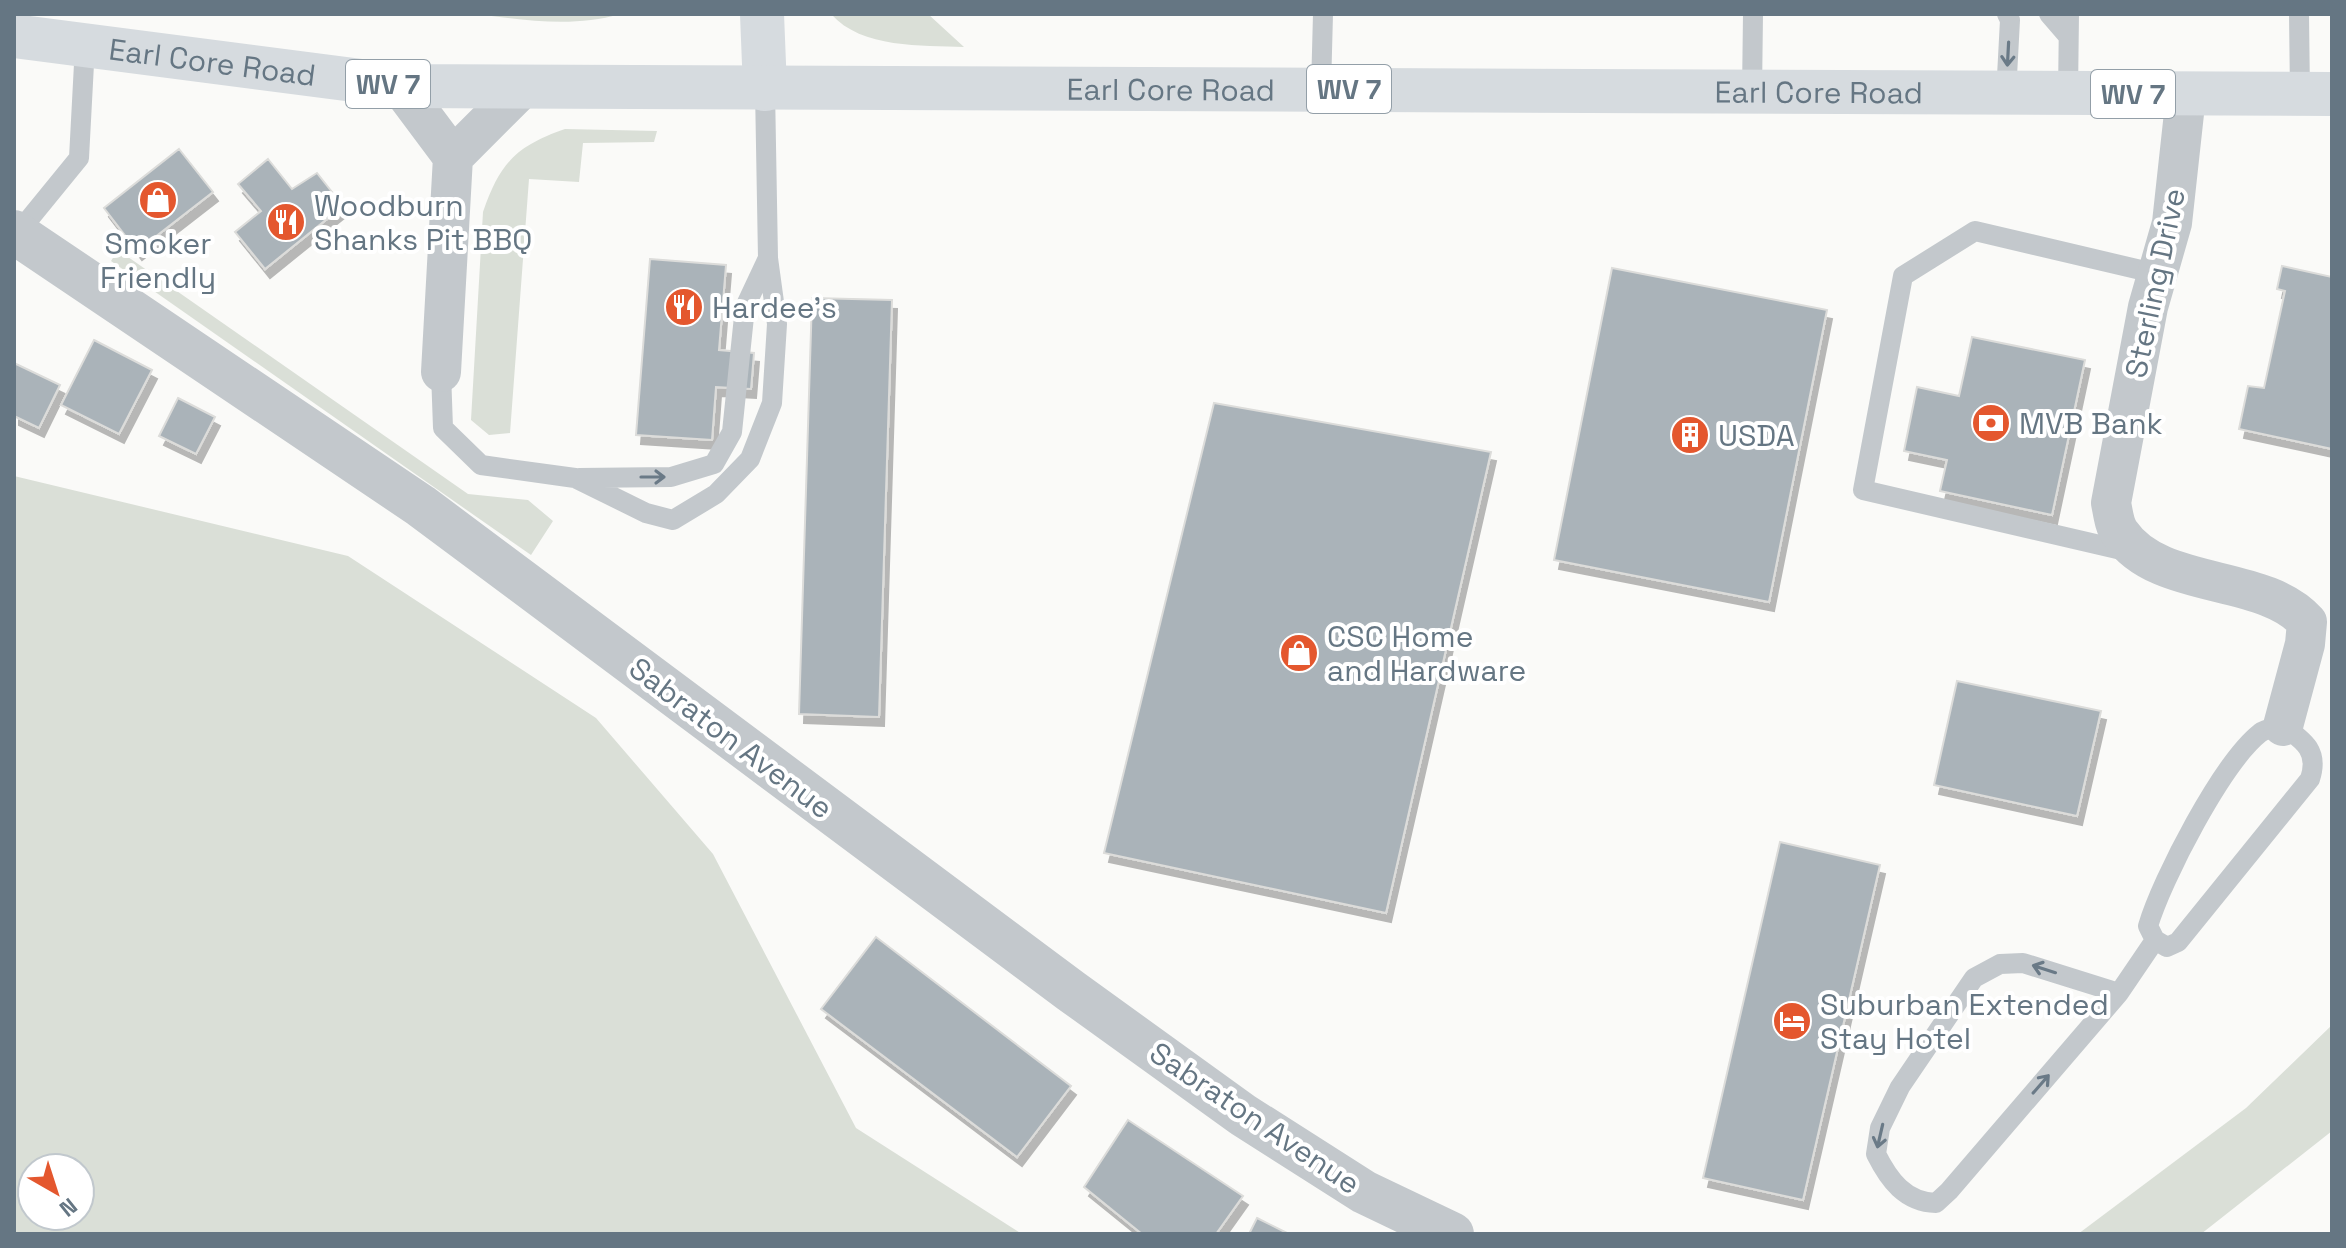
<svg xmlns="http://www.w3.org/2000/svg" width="2346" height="1248" font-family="'Space Grotesk',sans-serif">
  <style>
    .green { fill: #dadfd7; fill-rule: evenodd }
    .building { fill: #aab3b9; stroke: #dcdcda; stroke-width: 2; filter: url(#shadow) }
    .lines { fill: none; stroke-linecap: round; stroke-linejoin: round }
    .service { stroke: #c3c8cc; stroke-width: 20 }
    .minor { stroke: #c3c8cc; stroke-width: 40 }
    .tertiary { stroke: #c3c8cc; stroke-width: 44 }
    .secondary { stroke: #d6dbdf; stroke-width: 44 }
    .primary { stroke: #d6dbdf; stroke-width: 44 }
    .oneway { stroke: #6a7a87 }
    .labels { text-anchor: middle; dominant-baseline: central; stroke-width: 8; stroke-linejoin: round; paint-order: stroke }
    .shield { fill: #fff; stroke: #939fa8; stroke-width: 2 }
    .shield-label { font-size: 28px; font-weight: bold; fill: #657683 }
    .street-label { font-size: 30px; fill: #657683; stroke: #fff }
    .poi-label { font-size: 30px; fill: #657683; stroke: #fff; text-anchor: start }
  </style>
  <defs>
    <filter id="shadow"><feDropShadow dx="5" dy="9" stdDeviation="0" flood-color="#0004"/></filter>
  </defs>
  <rect width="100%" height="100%" fill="#fafaf8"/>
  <path class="green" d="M 477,14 L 620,14 C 573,28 524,20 477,14 Z
    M 831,14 L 928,14 L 964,47 C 922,45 862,49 831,14 Z
    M 565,129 L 657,131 L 654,142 L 583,143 L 579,182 L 529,179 L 510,433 L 489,435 L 471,420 L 483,212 C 500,163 516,146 565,129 Z
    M 118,250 L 468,494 L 528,500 L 553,521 L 531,555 L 111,261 Z
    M 14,476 L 348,556 L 596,718 L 713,854 L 856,1128 L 1022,1234 L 14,1234 ZM 80,1168 L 80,1216 L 32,1216 L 32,1168 Z
    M 2332,1025 L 2332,1131 L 2201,1234 L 2078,1234 L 2246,1108 Z"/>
  <path class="building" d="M 179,149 L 213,192 L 137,251 L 104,208 Z
    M 268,159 L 292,189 L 317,173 L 343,206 L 265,269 L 235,232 L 261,211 L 238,184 Z
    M 650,259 L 726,265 L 719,350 L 754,353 L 751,389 L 716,387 L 712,440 L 636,435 Z
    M 2282,266 L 2332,277 L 2332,449 L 2239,429 L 2248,386 L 2264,388 L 2285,291 L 2277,289 Z
    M 1612,268 L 1827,310 L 1769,602 L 1554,560 Z
    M 812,298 L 892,300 L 879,717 L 799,714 Z
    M 1972,337 L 2085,360 L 2052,515 L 1940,491 L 1947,460 L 1904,451 L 1917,387 L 1959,396 Z
    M 94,340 L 152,370 L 119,434 L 61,405 Z
    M 14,363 L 60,385 L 39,428 L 14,416 Z
    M 178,398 L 215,417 L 196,454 L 159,436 Z
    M 1214,403 L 1491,452 L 1386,913 L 1104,853 Z
    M 1957,681 L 2101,711 L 2077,816 L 1934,785 Z
    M 1780,842 L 1880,865 L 1803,1200 L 1703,1178 Z
    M 876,937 L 1071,1086 L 1017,1157 L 821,1009 Z
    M 1128,1120 L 1243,1196 L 1216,1234 L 1142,1234 L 1084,1187 Z
    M 1257,1218 L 1289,1234 L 1249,1234 Z"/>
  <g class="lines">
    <path class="service" d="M 2049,14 L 2068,36
      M 2299,14 L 2300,94
      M 1321,89 L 1323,14
      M 1752,93 L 1753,14
      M 2068,94 L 2069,14
      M 2006,95 L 2010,20 L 2007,14
      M 17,234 L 79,158 L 85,45
      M 441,372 L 443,428 L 481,465 L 575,478 L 646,513 L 673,520 L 716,494 L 750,459 L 772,403 L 777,324 L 768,258 L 765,89
      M 579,478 L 671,477 L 714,464 L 732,432 L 745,307 L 768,258
      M 2130,552 L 1863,490 L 1903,276 L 1975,231 L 2158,274
      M 2283,726 C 2305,741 2319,752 2310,779 L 2178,942 L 2167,947 L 2155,940 L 2148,926 C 2162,879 2222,763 2260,733 C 2266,728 2275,728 2283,726 Z
      M 2119,993 L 2023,963 L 2000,964 L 1974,978 L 1900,1087 L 1880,1128 L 1876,1154 C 1889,1180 1905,1202 1936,1203 L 1949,1191 L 2119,993 L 2155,940"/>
    <path class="minor" d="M 400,86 L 453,157 L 441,372
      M 2186,95 L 2172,223 L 2148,307 L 2111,503 C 2113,512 2114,525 2120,533 C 2159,591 2264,573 2307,622 L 2305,644 L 2283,726
      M 453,157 L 522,88"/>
    <path class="tertiary" d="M 14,232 L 421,506 L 1071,991 L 1243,1115 L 1364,1192 L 1452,1234"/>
    <path class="secondary" d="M 762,14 L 765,89"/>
    <path class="primary" id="s1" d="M 14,36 L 400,86 L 2332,94"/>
  </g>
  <defs><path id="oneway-shaft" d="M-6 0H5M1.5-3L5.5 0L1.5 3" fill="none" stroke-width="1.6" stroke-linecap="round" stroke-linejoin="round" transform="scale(2)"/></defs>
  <g class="oneway">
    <use href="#oneway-shaft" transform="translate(2008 54) rotate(93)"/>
    <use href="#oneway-shaft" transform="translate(653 477)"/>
    <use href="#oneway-shaft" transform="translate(2044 969) rotate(-162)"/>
    <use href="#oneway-shaft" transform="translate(2041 1084) rotate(-49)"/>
    <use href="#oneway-shaft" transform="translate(1880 1136) rotate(103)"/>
  </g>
  <defs>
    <symbol id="shop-disc" viewBox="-11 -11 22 22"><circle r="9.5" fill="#e4572e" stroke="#fff"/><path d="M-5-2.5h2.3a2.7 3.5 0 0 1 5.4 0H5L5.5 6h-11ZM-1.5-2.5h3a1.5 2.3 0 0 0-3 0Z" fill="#fff"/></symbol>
    <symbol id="restaurant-disc" viewBox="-11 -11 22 22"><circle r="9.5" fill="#e4572e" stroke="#fff"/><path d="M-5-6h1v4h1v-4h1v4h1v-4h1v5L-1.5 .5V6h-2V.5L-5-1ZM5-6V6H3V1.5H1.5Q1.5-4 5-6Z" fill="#fff"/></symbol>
    <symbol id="bank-disc" viewBox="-11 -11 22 22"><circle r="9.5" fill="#e4572e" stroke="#fff"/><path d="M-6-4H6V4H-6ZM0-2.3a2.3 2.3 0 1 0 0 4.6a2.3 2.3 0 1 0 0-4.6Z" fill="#fff"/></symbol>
    <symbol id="building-disc" viewBox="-11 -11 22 22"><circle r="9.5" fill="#e4572e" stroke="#fff"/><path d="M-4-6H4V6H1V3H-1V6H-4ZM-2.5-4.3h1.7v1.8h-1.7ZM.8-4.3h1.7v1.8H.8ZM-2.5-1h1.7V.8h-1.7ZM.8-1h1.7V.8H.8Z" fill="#fff"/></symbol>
    <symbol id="hotel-disc" viewBox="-11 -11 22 22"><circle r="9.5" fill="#e4572e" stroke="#fff"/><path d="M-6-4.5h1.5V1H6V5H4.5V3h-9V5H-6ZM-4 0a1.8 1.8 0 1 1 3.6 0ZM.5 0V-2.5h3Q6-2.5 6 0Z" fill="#fff"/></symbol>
  </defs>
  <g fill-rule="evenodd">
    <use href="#shop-disc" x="136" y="178" width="44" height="44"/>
    <use href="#restaurant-disc" x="264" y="200" width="44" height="44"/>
    <use href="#restaurant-disc" x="662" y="285" width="44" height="44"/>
    <use href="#bank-disc" x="1969" y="401" width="44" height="44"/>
    <use href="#building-disc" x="1668" y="413" width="44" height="44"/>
    <use href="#shop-disc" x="1277" y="631" width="44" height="44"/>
    <use href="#hotel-disc" x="1770" y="999" width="44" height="44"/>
  </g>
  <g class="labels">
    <g class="shield">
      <rect x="346" y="60" width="84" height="48" rx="6"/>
      <rect x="1307" y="65" width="84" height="48" rx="6"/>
      <rect x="2091" y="70" width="84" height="48" rx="6"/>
    </g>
    <g class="shield-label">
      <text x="388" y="84">WV 7</text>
      <text x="1349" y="89">WV 7</text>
      <text x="2133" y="94">WV 7</text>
    </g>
    <g class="street-label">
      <text stroke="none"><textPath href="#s1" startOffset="200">Earl Core Road</textPath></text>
      <text stroke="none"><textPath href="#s1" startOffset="1160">Earl Core Road</textPath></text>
      <text stroke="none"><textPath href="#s1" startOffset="1808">Earl Core Road</textPath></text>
      <text transform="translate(2155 283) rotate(-78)">Sterling Drive</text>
      <text transform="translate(731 738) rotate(37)">Sabraton Avenue</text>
      <text transform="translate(1255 1118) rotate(34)">Sabraton Avenue</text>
    </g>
    <g class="poi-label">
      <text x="314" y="205">Woodburn<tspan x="314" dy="34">Shanks Pit BBQ</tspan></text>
      <text x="158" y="243" text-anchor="middle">Smoker<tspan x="158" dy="34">Friendly</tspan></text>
      <text x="712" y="307">Hardee's</text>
      <text x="2019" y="423">MVB Bank</text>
      <text x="1718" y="435">USDA</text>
      <text x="1327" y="636">CSC Home<tspan x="1327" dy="34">and Hardware</tspan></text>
      <text x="1820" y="1004">Suburban Extended<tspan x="1820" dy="34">Stay Hotel</tspan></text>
    </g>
  </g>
  <rect width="2346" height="1248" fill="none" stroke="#657683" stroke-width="32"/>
  <g transform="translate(56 1192) rotate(141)"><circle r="38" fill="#ffffff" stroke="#c1c8cd" stroke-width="2"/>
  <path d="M0-6L14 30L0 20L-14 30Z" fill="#e4572e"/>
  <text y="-12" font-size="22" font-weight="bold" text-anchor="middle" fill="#657683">N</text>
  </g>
</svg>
